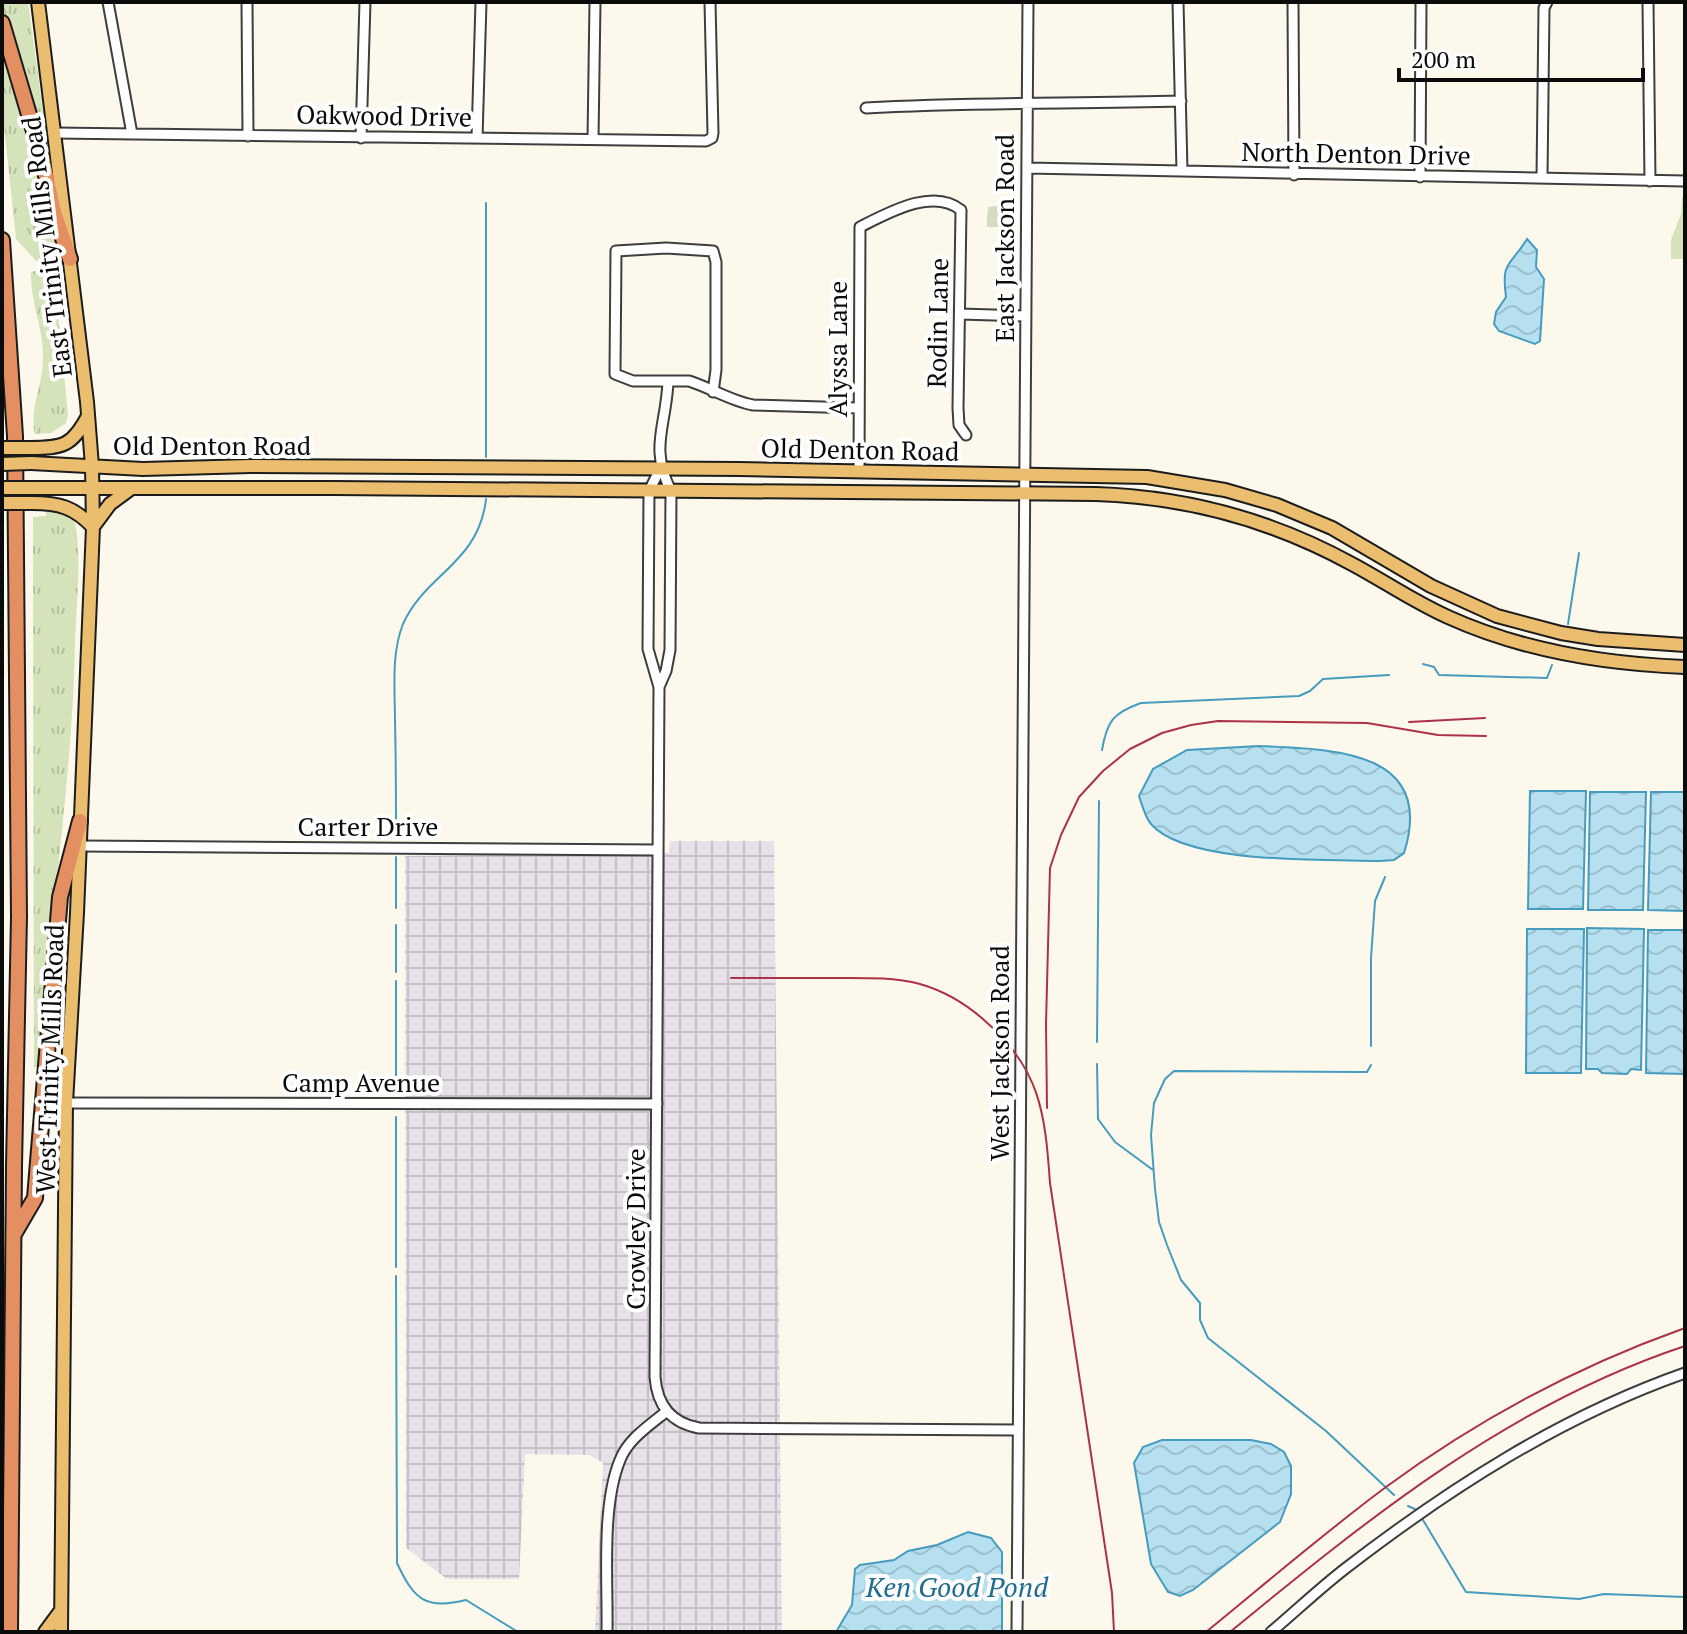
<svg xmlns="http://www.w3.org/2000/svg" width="1687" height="1634" font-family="'PT Serif',serif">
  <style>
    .industrial { fill: url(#industrial-grid) }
    .grass { fill: url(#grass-tufts) }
    .cemetery { fill: url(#cemetery-stones) }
    .water { fill: url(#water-waves); stroke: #459cbe; stroke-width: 2 }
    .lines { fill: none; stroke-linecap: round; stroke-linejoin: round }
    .stream { stroke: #459cbe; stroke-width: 2 }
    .minor-casing { stroke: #3e3e3e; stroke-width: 13 }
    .major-casing { stroke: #1c1c1c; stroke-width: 16 }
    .highway-casing { stroke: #1c1c1c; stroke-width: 18 }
    .minor { stroke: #fff; stroke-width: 9 }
    .major { stroke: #eabd6f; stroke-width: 12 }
    .highway { stroke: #e48f62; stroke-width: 14 }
    .tram { stroke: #ac3347; stroke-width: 2 }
    .rail { stroke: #ac3347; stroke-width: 2 }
    .major-bridge-casing { stroke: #1c1c1c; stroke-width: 16; stroke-linecap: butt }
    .major-bridge { stroke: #eabd6f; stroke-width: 12 }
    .labels { text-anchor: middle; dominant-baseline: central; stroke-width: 8; stroke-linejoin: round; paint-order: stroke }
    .street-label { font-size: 26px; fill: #0b0b0b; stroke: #fff }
    .water-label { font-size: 28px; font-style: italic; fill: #236c8f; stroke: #fff }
  </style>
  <defs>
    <pattern id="industrial-grid" width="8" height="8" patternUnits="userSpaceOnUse" patternTransform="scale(2)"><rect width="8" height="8" fill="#e7e0e9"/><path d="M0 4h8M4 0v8" fill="none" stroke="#c5bfc6"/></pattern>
    <pattern id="grass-tufts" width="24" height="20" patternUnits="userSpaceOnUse" patternTransform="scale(2)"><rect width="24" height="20" fill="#d4e3b9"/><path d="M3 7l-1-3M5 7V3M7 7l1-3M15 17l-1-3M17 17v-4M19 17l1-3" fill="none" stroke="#b5c19e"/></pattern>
    <pattern id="cemetery-stones" width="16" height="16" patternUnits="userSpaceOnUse" patternTransform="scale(2)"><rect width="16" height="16" fill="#d6dcc0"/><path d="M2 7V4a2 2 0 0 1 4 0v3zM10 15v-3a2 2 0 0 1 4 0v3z" fill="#b6bba4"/></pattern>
    <pattern id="water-waves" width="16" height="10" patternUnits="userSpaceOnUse" patternTransform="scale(2)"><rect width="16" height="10" fill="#b6e0ef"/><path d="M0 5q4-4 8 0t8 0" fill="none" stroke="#9bbfcc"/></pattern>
  </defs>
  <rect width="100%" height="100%" fill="#fdf8ec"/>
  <path class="industrial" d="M 670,841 L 774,841 L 782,1632 L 595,1632 L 603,1463 L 590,1455 L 525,1454 L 519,1579 L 447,1579 L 406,1548 L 405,856 L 669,853 Z"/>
  <path class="grass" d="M 2,2 L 28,2 L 53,184 L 2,7 Z
    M 2,37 L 54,229 L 62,289 L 16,239 L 2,107 Z
    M 1685,192 L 1685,259 L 1671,259 L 1671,240 L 1681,214 L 1682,198 Z
    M 34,271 L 38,271 L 53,285 L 56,292 L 68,415 L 66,423 L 51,433 L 35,434 C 29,408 43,385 43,359 C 44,329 30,301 31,273 Z
    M 46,508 L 69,513 L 75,523 C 82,557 76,609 75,645 C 72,787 48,926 39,1067 L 34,1067 L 33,517 L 46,516 Z"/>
  <path class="cemetery" d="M 1011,204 L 1010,227 L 987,227 L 988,207 Z"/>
  <path class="water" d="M 1527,239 L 1537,250 L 1536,267 L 1544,279 L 1540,341 L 1535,344 L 1499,331 L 1494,324 L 1496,312 L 1506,297 C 1501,260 1510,267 1527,239 Z
    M 1259,746 C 1330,749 1437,749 1404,853 L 1394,860 L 1380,861 C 1327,859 1186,865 1151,824 C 1145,817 1142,805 1139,796 L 1153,769 L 1187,750 Z
    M 1530,791 L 1586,791 L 1583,909 L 1528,909 Z
    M 1590,792 L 1646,792 L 1643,910 L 1588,910 Z
    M 1651,792 L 1685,792 L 1685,911 L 1648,910 Z
    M 1587,928 L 1644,929 L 1641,1070 L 1631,1069 L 1627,1074 L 1602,1073 L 1598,1069 L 1586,1069 Z
    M 1527,929 L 1584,929 L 1581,1073 L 1526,1073 Z
    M 1648,930 L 1685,930 L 1685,1074 L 1646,1073 Z
    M 1162,1440 L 1251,1440 L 1271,1444 L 1284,1452 L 1291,1466 L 1291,1494 L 1280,1522 L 1193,1590 L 1180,1596 L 1168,1592 L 1151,1564 L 1134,1463 L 1143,1447 Z
    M 968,1532 L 991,1538 L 1002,1552 L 1002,1632 L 836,1632 L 852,1605 L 855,1569 L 860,1565 L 894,1560 L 908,1551 L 937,1545 Z"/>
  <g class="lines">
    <path class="stream" d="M 486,203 L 486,457
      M 1568,624 L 1579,553
      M 1423,664 L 1434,667 L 1439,675 L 1547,678 L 1552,665
      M 1102,750 C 1107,721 1113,713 1141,703 L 1299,696 L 1310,691 L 1323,679 L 1389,675
      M 396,838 C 396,799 396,760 395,721 C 395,690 391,654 403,624 C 425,574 479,563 486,499
      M 396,857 L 396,908
      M 396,972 L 396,925
      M 1097,1042 L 1099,801
      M 1371,1046 L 1371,958 L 1375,901 L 1385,877
      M 1097,1064 L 1098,1119 L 1115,1142 L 1153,1170
      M 1371,1065 L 1367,1072 L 1362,1072 L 1174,1071 L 1165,1079 L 1154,1103 L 1151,1135 L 1155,1189 L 1159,1222 L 1167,1245 L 1181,1280 L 1200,1303 L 1200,1320 L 1208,1338 L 1326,1431 L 1394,1495
      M 396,1094 L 396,981
      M 396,1267 L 396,1117
      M 396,1276 L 397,1563 C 414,1600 426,1610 466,1600 L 518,1632
      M 1408,1506 L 1417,1510
      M 1423,1520 L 1466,1592 L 1579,1599 L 1604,1594 L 1685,1597"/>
    <defs>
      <path id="minor" d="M 108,2 L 132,134
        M 247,2 L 248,136
        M 1178,2 L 1182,171
        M 1293,2 L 1294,175
        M 1648,2 L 1650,181
        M 866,108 C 971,102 1076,104 1181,101
        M 55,133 L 706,141 L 712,138 L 713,133 L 710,2
        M 361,138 L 365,2
        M 477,138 L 481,2
        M 593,139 L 595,2
        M 1027,168 L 1685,181
        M 1420,177 L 1421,2
        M 1542,178 L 1544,8 L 1547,2
        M 960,314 L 1026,316
        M 713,392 L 716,370 L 716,262 L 713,251 L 666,248 L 616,251 L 615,374 L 633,381 L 689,381 C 711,388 731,401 753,405 L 858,408
        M 660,469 L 649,491 L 648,649 L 659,687 L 655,1377 C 657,1405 671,1423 699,1428 L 1017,1430
        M 859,471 L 860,227 C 888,213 933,187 961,210 L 958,408 L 959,425 L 966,435
        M 659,687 L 666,671 L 670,650 L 671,491 C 649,447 666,427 668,382
        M 79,846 L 657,850
        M 66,1103 L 657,1104
        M 607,1632 C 608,1581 601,1506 620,1460 C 628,1439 650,1425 667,1411
        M 1017,1632 L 1028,2
        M 1271,1632 C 1296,1611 1320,1588 1346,1568 C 1450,1488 1560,1417 1685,1373"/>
      <path id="major" d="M 38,2 L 87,402 L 92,466 L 93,527 L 77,913 L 66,1103 L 61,1632
        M 30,448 C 63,448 72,446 88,416
        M 31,463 L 143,469 L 251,466 L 739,469 L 1147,477 L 1225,490 L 1277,505 L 1332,528 L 1431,586 L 1497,616 L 1561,633 L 1598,639 L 1685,645
        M 32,488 L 334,488 L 1096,494 C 1187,497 1272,520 1352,564 C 1384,581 1414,602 1448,617 C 1523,651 1604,664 1685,667
        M 32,503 C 59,503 74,507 93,527
        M 93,527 L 110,504 L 129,490
        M 45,1632 L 59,1613"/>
      <path id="highway" d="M 2,23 L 43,162 L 54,212 L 70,259
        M 2,240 L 15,436 L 19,917 L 14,1166 L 10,1632
        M 14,1234 L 35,1198 L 60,897 L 80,821"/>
    </defs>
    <use href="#minor" class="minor-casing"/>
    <use href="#major" class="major-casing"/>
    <use href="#highway" class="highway-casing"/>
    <use href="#minor" class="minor"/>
    <use href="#major" class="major"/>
    <use href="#highway" class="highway"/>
    <path class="tram" d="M 1206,1632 C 1265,1584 1324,1533 1386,1487 C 1477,1420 1578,1366 1685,1328"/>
    <path class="rail" d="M 1409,722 L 1485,718
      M 731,978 C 766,978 801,978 835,978 C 863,978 893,977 920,984 C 944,991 965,1003 984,1020 C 1040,1068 1045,1112 1050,1183 L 1112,1593 L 1114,1632
      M 1047,1108 L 1046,1024 L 1050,868 L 1061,835 L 1079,797 L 1103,771 L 1130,749 L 1162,733 L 1191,725 L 1218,721 L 1367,723 L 1438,735 L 1486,736
      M 1230,1632 C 1370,1517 1510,1404 1685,1346"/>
    <defs>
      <path id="major-bridge" d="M 2,448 L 30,448
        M 2,464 L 31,463
        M 2,488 L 32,488
        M 2,503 L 32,503"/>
    </defs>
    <use href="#major-bridge" class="major-bridge-casing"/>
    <use href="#major-bridge" class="major-bridge"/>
  </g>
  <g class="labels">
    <g class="street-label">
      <text transform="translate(384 115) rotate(1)">Oakwood Drive</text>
      <text transform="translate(1356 153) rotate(1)">North Denton Drive</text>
      <text transform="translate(1004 238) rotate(-90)">East Jackson Road</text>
      <text transform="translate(46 247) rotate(-97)">East Trinity Mills Road</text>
      <text transform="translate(937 323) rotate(-89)">Rodin Lane</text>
      <text transform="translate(837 349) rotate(-90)">Alyssa Lane</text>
      <text x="212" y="445">Old Denton Road</text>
      <text transform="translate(860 449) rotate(1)">Old Denton Road</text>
      <text x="368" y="826">Carter Drive</text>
      <text transform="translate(999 1053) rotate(-90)">West Jackson Road</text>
      <text transform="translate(49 1059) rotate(-88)">West Trinity Mills Road</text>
      <text x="361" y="1082">Camp Avenue</text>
      <text transform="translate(635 1229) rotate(-90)">Crowley Drive</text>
    </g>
    <g class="water-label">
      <text x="957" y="1586">Ken Good Pond</text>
    </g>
  </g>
  <rect width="1687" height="1634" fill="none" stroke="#0b0b0b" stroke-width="8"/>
  <path d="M1399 68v12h244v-12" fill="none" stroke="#0b0b0b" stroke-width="4"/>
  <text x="1411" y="68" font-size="24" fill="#0b0b0b" stroke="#ffffff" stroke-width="6" paint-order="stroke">200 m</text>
</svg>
